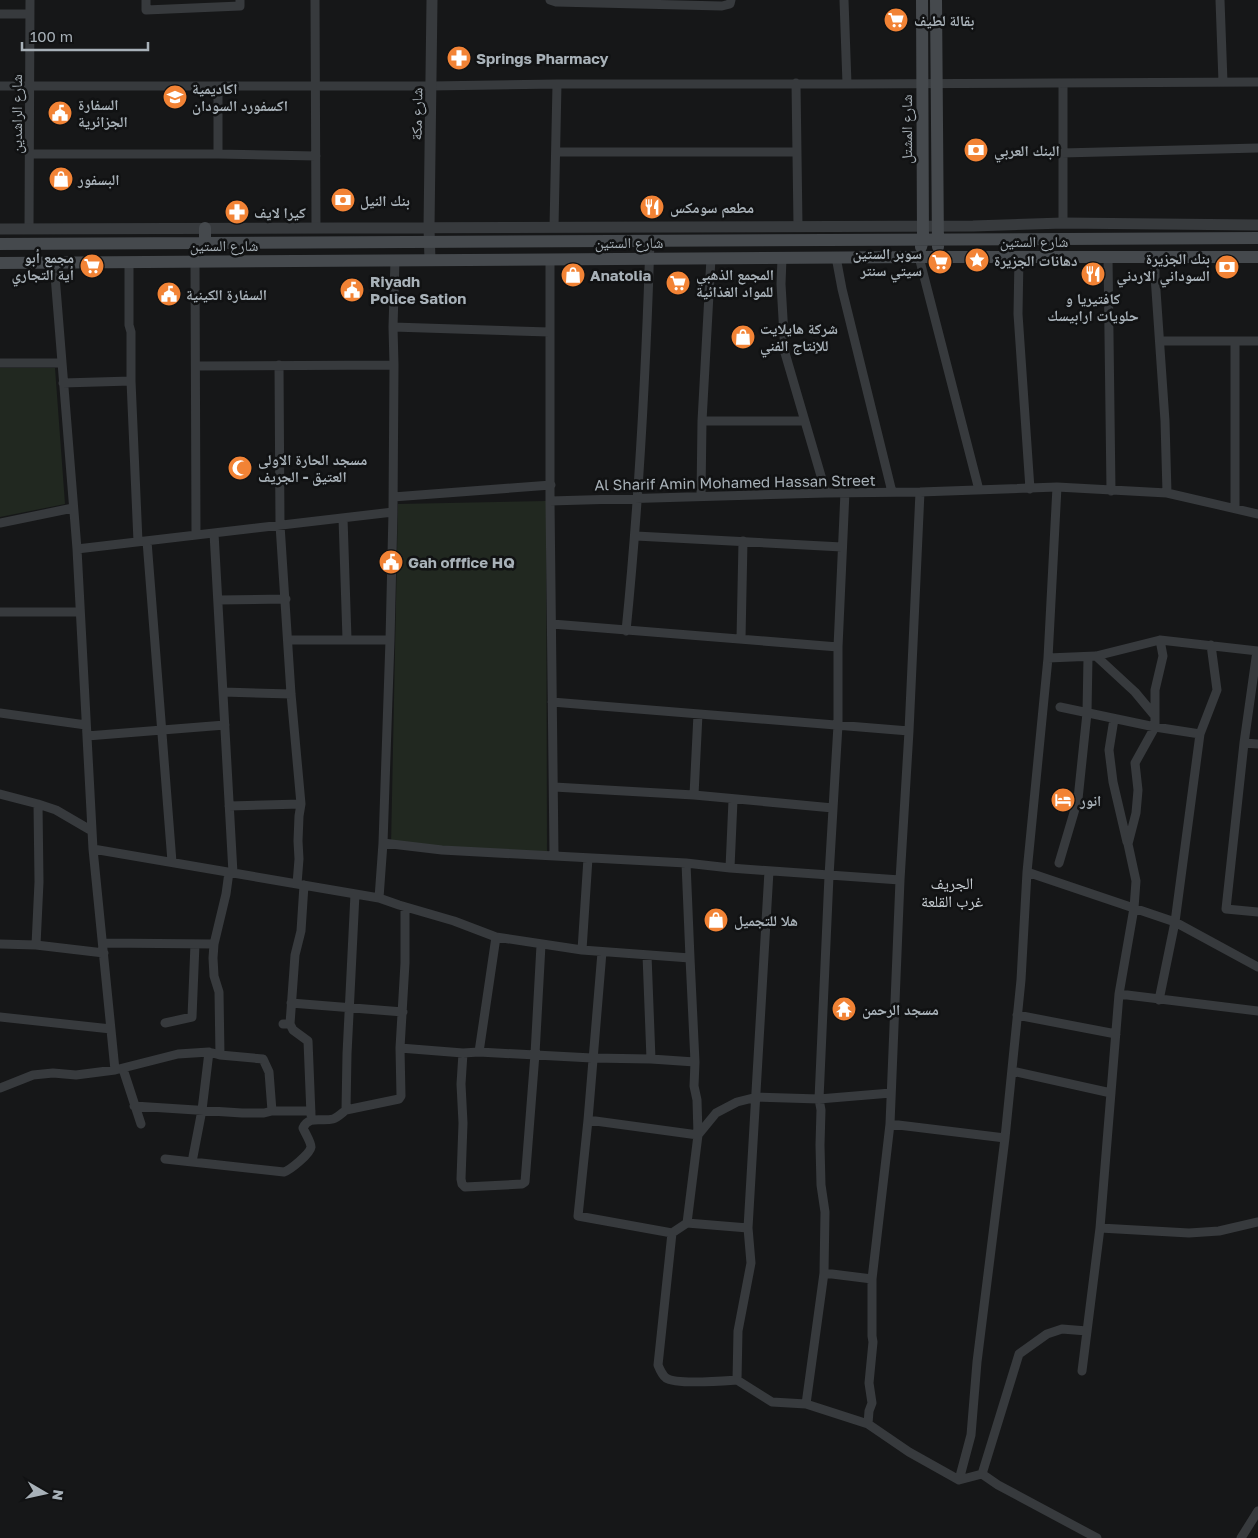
<svg xmlns="http://www.w3.org/2000/svg" width="1258" height="1538" font-family="'Golos Text','Noto Naskh Arabic',sans-serif">
  <style>
    .green { fill: #212820 }
    .lines { fill: none; stroke-linecap: round; stroke-linejoin: round }
    .minor { stroke: #373a3d; stroke-width: 9 }
    .tertiary { stroke: #373a3d; stroke-width: 11 }
    .secondary { stroke: #45494d; stroke-width: 12 }
    .labels { text-anchor: middle; dominant-baseline: central; stroke-width: 5; stroke-linejoin: round; paint-order: stroke }
    .poi-label { font-size: 15px; font-weight: bold; fill: #a8b1b8; stroke: #111213; text-anchor: start }
    .street-label { font-size: 15px; fill: #a8b1b8; stroke: #111213 }
    .neighbourhood-label { font-size: 16px; fill: #c9cfd4; stroke: #111213 }
  </style>
  <rect width="100%" height="100%" fill="#161718"/>
  <path class="green" d="M 0,368 L 55,368 L 65,504 L 0,517 Z
    M 546,501 L 547,857 L 391,846 L 398,504 Z"/>
  <g class="lines">
    <path class="minor" d="M 146,0 L 146,10 L 240,6 L 240,0
      M 315,0 L 316,228
      M 550,0 L 556,2 L 722,6 L 730,4 L 731,0
      M 1220,0 L 1223,82
      M 0,14 L 30,14
      M 796,83 L 798,226
      M 847,84 C 984,83 1121,83 1258,82
      M 1063,84 L 1063,223
      M 0,86 L 431,86 L 557,84 L 847,84 L 844,0
      M 556,152 L 797,152
      M 1062,153 L 1258,148
      M 29,154 L 218,154 L 316,156
      M 218,154 L 218,86
      M 554,227 L 557,84
      M 29,229 L 30,0
      M 1155,256 L 1155,276 L 1165,421 L 1167,493
      M 836,257 L 842,289 L 892,492
      M 919,257 L 979,490
      M 1019,257 L 1018,314 L 1030,489
      M 1108,257 L 1111,491
      M 782,258 L 781,284 L 785,353 L 826,493
      M 550,259 L 550,501 L 554,855
      M 129,262 L 129,325 L 131,332 L 131,381 L 138,542
      M 195,262 L 196,535
      M 54,263 L 77,549 L 93,849 L 115,1070
      M 393,327 L 549,332
      M 1160,341 L 1258,341
      M 1235,341 L 1235,508
      M 0,363 L 61,363
      M 279,365 L 280,525 L 291,694 L 301,804 L 299,816 L 298,841 L 299,859 L 297,884
      M 196,366 L 394,365
      M 63,383 L 131,381
      M 702,421 L 805,421
      M 1057,487 L 1048,658 L 1027,872 L 1021,980 L 1005,1138 L 977,1362 L 971,1435 L 959,1480 L 982,1474 L 998,1485 L 1097,1538
      M 920,492 L 909,731 L 900,880 L 890,1124 L 872,1279 L 872,1336 L 873,1342 L 869,1383 L 872,1403 L 869,1411 L 868,1424 L 909,1452 L 959,1480
      M 701,496 L 702,421 L 711,258
      M 393,497 L 551,485
      M 550,501 L 826,493 L 920,492 L 1057,487 L 1167,493 L 1258,514
      M 343,518 L 347,639
      M 0,523 L 73,508
      M 214,533 L 233,873
      M 636,536 L 842,547
      M 147,541 L 172,862
      M 77,549 L 393,512
      M 218,600 L 286,599
      M 0,612 L 80,612
      M 552,624 L 838,647
      M 626,631 C 639,501 646,371 650,241
      M 741,639 L 743,541
      M 288,640 L 390,640
      M 1257,651 L 1244,743 L 1226,909 L 1258,912
      M 1096,656 L 1135,692 L 1155,716
      M 1048,658 L 1096,656 L 1160,640 L 1258,651
      M 223,692 L 291,694
      M 552,702 L 909,731
      M 1060,707 L 1155,727 L 1200,734
      M 0,713 L 86,725
      M 1114,719 L 1109,750 L 1113,782 L 1127,842
      M 87,736 L 225,725
      M 1244,743 L 1258,744
      M 554,787 L 694,795 L 833,808
      M 0,794 L 38,804 L 56,810 L 92,831
      M 694,795 L 698,714
      M 229,806 L 301,804
      M 383,843 L 442,850 L 686,863 L 730,868 L 900,880
      M 93,849 L 379,898 L 399,905 L 454,921 L 496,937 L 582,950 L 690,958 L 686,863
      M 1059,863 L 1078,799 L 1087,713 L 1088,657
      M 730,868 L 733,800
      M 769,871 L 748,1228 L 751,1263 L 738,1331 L 737,1380 L 772,1402 L 806,1404 L 868,1424
      M 1027,872 L 1175,922 L 1258,967
      M 355,894 L 347,1054 L 346,1110 L 399,1099 L 401,1096 L 400,1048 L 405,963 L 405,907
      M 379,898 L 383,843 L 390,640 L 393,512 L 394,365 L 393,327 L 395,260
      M 103,943 L 214,944
      M 0,944 L 36,945 L 104,953
      M 36,945 L 39,882 L 38,804
      M 582,950 L 588,858
      M 602,952 L 588,1120 L 698,1135 L 716,1113 L 737,1102 L 757,1097 L 819,1099 L 891,1093
      M 1119,994 L 1134,908 L 1136,881 L 1128,844 L 1136,813 L 1138,790 L 1135,763 L 1155,727 L 1155,690 L 1163,656 L 1160,640
      M 1159,1000 L 1175,922 L 1200,734 L 1217,690 L 1211,645
      M 291,1003 L 403,1012
      M 1017,1015 L 1116,1034
      M 0,1017 L 111,1029
      M 165,1023 L 192,1017 L 195,944
      M 283,1024 L 290,1024 L 295,955 L 301,931 L 304,885
      M 290,1024 L 293,1030 L 308,1041 L 311,1115
      M 400,1048 L 463,1053 L 479,1052 L 592,1058 L 651,1059 L 647,955
      M 479,1052 L 496,937
      M 463,1053 L 461,1084 L 463,1123 L 461,1179 L 462,1184 L 465,1187 L 522,1184 L 525,1182 L 535,1054 L 541,945
      M 220,1055 L 219,992 L 214,976 L 213,958 L 214,944 L 226,894 L 229,872
      M 651,1059 L 695,1062
      M 123,1069 L 141,1124
      M 1012,1071 L 1111,1093
      M 0,1088 L 33,1075 L 53,1073 L 76,1075 L 115,1070 L 178,1054 L 209,1052 L 220,1055 L 263,1059 L 269,1072 L 272,1111
      M 134,1106 L 242,1113 L 264,1113 L 272,1111 L 311,1111
      M 588,1120 L 578,1216 L 672,1233 L 687,1223 L 748,1228
      M 890,1124 L 1005,1138
      M 165,1159 L 284,1172 C 290,1170 310,1154 311,1147 C 311,1142 305,1133 303,1128 C 309,1115 321,1122 333,1119 C 337,1118 342,1113 346,1110
      M 192,1162 L 202,1110 L 209,1052
      M 687,1223 L 698,1135 L 697,1100 L 694,1086 L 695,1062 L 690,958
      M 1100,1228 L 1189,1233 L 1219,1231 L 1258,1222
      M 672,1233 L 658,1365 C 660,1370 662,1375 666,1378 C 676,1385 723,1381 737,1380
      M 824,1273 L 872,1279
      M 1082,1371 L 1100,1228 L 1119,994 L 1258,1011
      M 806,1404 L 824,1273 L 825,1212 L 821,1185 L 820,1145 L 821,1110 L 819,1099 L 829,876 L 838,725 L 838,647 L 845,492
      M 982,1474 L 1019,1354 L 1047,1334 L 1062,1329 L 1087,1331
      M 1241,1538 L 1258,1511"/>
    <path class="tertiary" d="M 0,229 L 973,226 L 1063,223 L 1258,225
      M 430,260 L 429,228 L 432,0"/>
    <path class="secondary" d="M 936,0 L 938,247
      M 205,228 L 205,243
      M 0,244 L 1258,238
      M 921,247 L 923,240 L 922,0
      M 0,263 L 919,257 L 1258,257"/>
  </g>
  <defs>
    <symbol id="supermarket-disc" viewBox="-11 -11 22 22"><circle r="9.5" fill="#f28335" stroke="#111213"/><path d="M-6-5.5h2.5l.6 2H6L4.5 2H-2.5L-4.4-4H-6ZM-1.5 3.2a1.3 1.3 0 1 0 .1 0ZM3 3.2a1.3 1.3 0 1 0 .1 0Z" fill="#fff"/></symbol>
    <symbol id="pharmacy-disc" viewBox="-11 -11 22 22"><circle r="9.5" fill="#f28335" stroke="#111213"/><path d="M-2-6h4v4h4v4h-4v4h-4v-4h-4v-4h4Z" fill="#fff"/></symbol>
    <symbol id="university-disc" viewBox="-11 -11 22 22"><circle r="9.5" fill="#f28335" stroke="#111213"/><path d="M0-5L7-2L0 1L-7-2ZM-4 1L0 2.5L4 1V4Q0 6-4 4Z" fill="#fff"/></symbol>
    <symbol id="civic-disc" viewBox="-11 -11 22 22"><circle r="9.5" fill="#f28335" stroke="#111213"/><path d="M-.6-6.5H3V-4.5H.6V-3L4-1V1h2V6H-6V1h2V-1L-.6-3ZM-1.2 2.5V6h2.4V2.5Z" fill="#fff"/></symbol>
    <symbol id="bank-disc" viewBox="-11 -11 22 22"><circle r="9.5" fill="#f28335" stroke="#111213"/><path d="M-6-4H6V4H-6ZM0-2.3a2.3 2.3 0 1 0 0 4.6a2.3 2.3 0 1 0 0-4.6Z" fill="#fff"/></symbol>
    <symbol id="shop-disc" viewBox="-11 -11 22 22"><circle r="9.5" fill="#f28335" stroke="#111213"/><path d="M-5-2.5h2.3a2.7 3.5 0 0 1 5.4 0H5L5.5 6h-11ZM-1.5-2.5h3a1.5 2.3 0 0 0-3 0Z" fill="#fff"/></symbol>
    <symbol id="restaurant-disc" viewBox="-11 -11 22 22"><circle r="9.5" fill="#f28335" stroke="#111213"/><path d="M-5-6h1v4h1v-4h1v4h1v-4h1v5L-1.5 .5V6h-2V.5L-5-1ZM5-6V6H3V1.5H1.5Q1.5-4 5-6Z" fill="#fff"/></symbol>
    <symbol id="sight-disc" viewBox="-11 -11 22 22"><circle r="9.5" fill="#f28335" stroke="#111213"/><path d="M0-6L1.8-2.2L6-1.7L2.9 1.2L3.7 5.4L0 3.3L-3.7 5.4L-2.9 1.2L-6-1.7L-1.8-2.2Z" fill="#fff"/></symbol>
    <symbol id="mosque-disc" viewBox="-11 -11 22 22"><circle r="9.5" fill="#f28335" stroke="#111213"/><path d="M3.5-4.9A6 6 0 1 0 3.5 4.9A5 5 0 1 1 3.5-4.9Z" fill="#fff"/></symbol>
    <symbol id="hotel-disc" viewBox="-11 -11 22 22"><circle r="9.5" fill="#f28335" stroke="#111213"/><path d="M-6-4.5h1.5V1H6V5H4.5V3h-9V5H-6ZM-4 0a1.8 1.8 0 1 1 3.6 0ZM.5 0V-2.5h3Q6-2.5 6 0Z" fill="#fff"/></symbol>
    <symbol id="temple-disc" viewBox="-11 -11 22 22"><circle r="9.5" fill="#f28335" stroke="#111213"/><path d="M0-6L5-2H3V0L6.5 2.5H4V6H1.5V3h-3V6H-4V2.5H-6.5L-3 0V-2H-5Z" fill="#fff"/></symbol>
  </defs>
  <g fill-rule="evenodd">
    <use href="#supermarket-disc" x="882" y="6" width="28" height="28"/>
    <use href="#pharmacy-disc" x="445" y="44" width="28" height="28"/>
    <use href="#university-disc" x="161" y="83" width="28" height="28"/>
    <use href="#civic-disc" x="46" y="99" width="28" height="28"/>
    <use href="#bank-disc" x="962" y="136" width="28" height="28"/>
    <use href="#shop-disc" x="47" y="165" width="28" height="28"/>
    <use href="#bank-disc" x="329" y="186" width="28" height="28"/>
    <use href="#restaurant-disc" x="638" y="193" width="28" height="28"/>
    <use href="#pharmacy-disc" x="223" y="198" width="28" height="28"/>
    <use href="#sight-disc" x="963" y="246" width="28" height="28"/>
    <use href="#supermarket-disc" x="926" y="248" width="28" height="28"/>
    <use href="#supermarket-disc" x="78" y="252" width="28" height="28"/>
    <use href="#bank-disc" x="1213" y="253" width="28" height="28"/>
    <use href="#restaurant-disc" x="1079" y="260" width="28" height="28"/>
    <use href="#shop-disc" x="559" y="261" width="28" height="28"/>
    <use href="#supermarket-disc" x="664" y="269" width="28" height="28"/>
    <use href="#civic-disc" x="338" y="276" width="28" height="28"/>
    <use href="#civic-disc" x="155" y="280" width="28" height="28"/>
    <use href="#shop-disc" x="729" y="323" width="28" height="28"/>
    <use href="#mosque-disc" x="226" y="454" width="28" height="28"/>
    <use href="#civic-disc" x="377" y="548" width="28" height="28"/>
    <use href="#hotel-disc" x="1049" y="786" width="28" height="28"/>
    <use href="#shop-disc" x="702" y="906" width="28" height="28"/>
    <use href="#temple-disc" x="830" y="995" width="28" height="28"/>
  </g>
  <g class="labels">
    <g class="poi-label">
      <text x="914" y="20">بقالة لطيف</text>
      <text x="476" y="58">Springs Pharmacy</text>
      <text x="192" y="88">اكاديمية<tspan x="192" dy="17">اكسفورد السودان</tspan></text>
      <text x="78" y="104">السفارة<tspan x="78" dy="17">الجزائرية</tspan></text>
      <text x="994" y="150">البنك العربي</text>
      <text x="78" y="179">البسفور</text>
      <text x="360" y="200">بنك النيل</text>
      <text x="670" y="207">مطعم سومكس</text>
      <text x="254" y="212">كيرا لايف</text>
      <text x="922" y="253" text-anchor="end">سوبر الستين<tspan x="922" dy="17">سيتي سنتر</tspan></text>
      <text x="74" y="257" text-anchor="end">مجمع أبو<tspan x="74" dy="17">أية التجاري</tspan></text>
      <text x="1210" y="258" text-anchor="end">بنك الجزيرة<tspan x="1210" dy="17">السوداني الاردني</tspan></text>
      <text x="994" y="260">دهانات الجزيرة</text>
      <text x="696" y="274">المجمع الذهبي<tspan x="696" dy="17">للمواد الغذائية</tspan></text>
      <text x="590" y="275">Anatolia</text>
      <text x="370" y="281">Riyadh<tspan x="370" dy="17">Police Sation</tspan></text>
      <text x="186" y="294">السفارة الكينية</text>
      <text x="1093" y="298" text-anchor="middle">كافتيريا و<tspan x="1093" dy="17">حلويات ارابيسك</tspan></text>
      <text x="760" y="328">شركة هايلايت<tspan x="760" dy="17">للإنتاج الفني</tspan></text>
      <text x="258" y="459">مسجد الحارة الاولى<tspan x="258" dy="17">العتيق - الجريف</tspan></text>
      <text x="408" y="562">Gah offfice HQ</text>
      <text x="1080" y="800">انور</text>
      <text x="734" y="920">هلا للتجميل</text>
      <text x="862" y="1009">مسجد الرحمن</text>
    </g>
    <g class="street-label">
      <text transform="translate(16 114) rotate(-90)">شارع الراشدين</text>
      <text transform="translate(416 114) rotate(-89)">شارع مكة</text>
      <text transform="translate(906 129) rotate(-90)">شارع المشتل</text>
      <text x="1034" y="241">شارع الستين</text>
      <text x="629" y="242">شارع الستين</text>
      <text x="224" y="245">شارع الستين</text>
      <text transform="translate(735 482) rotate(-1)">Al Sharif Amin Mohamed Hassan Street</text>
    </g>
    <g class="neighbourhood-label">
      <text x="952" y="883">الجريف<tspan x="952" dy="18">غرب القلعة</tspan></text>
    </g>
  </g>
  <g transform="translate(45 1493) rotate(99)" stroke="#111213" stroke-width="4" paint-order="stroke">
  <path d="M0-4L9 19L0 12L-9 19Z" fill="#a8b1b8"/>
  <text y="-8" font-size="14" font-weight="bold" text-anchor="middle" fill="#a8b1b8">N</text>
  </g>
  <path d="M22 42v8h126v-8" fill="none" stroke="#a8b1b8" stroke-width="2.5"/>
  <text x="30" y="42" font-size="15" fill="#a8b1b8" stroke="#111213" stroke-width="4" paint-order="stroke">100 m</text>
</svg>
